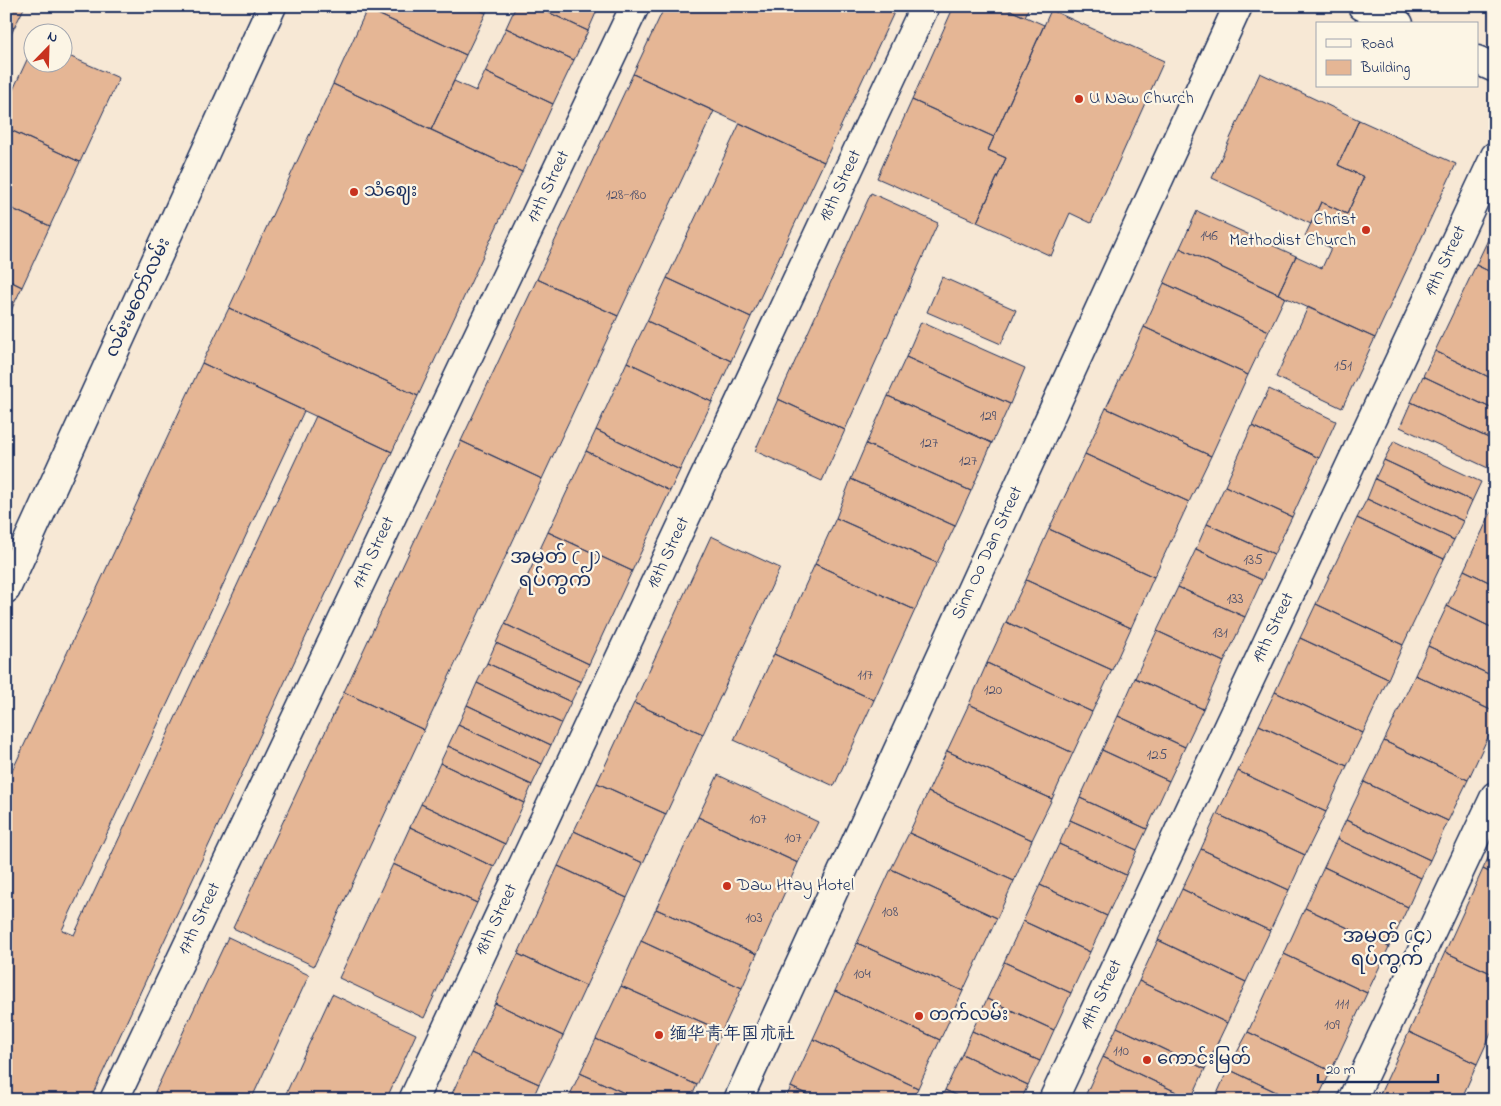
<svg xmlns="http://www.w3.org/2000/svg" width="1501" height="1106" font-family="'Indie Flower','LXGW WenKai TC','Noto Sans Myanmar',sans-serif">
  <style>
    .building { fill: #e5b695; stroke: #1b2f5e }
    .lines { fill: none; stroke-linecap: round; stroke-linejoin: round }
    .minor-casing { stroke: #1b2f5e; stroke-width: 31 }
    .secondary-casing { stroke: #1b2f5e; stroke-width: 31 }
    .minor { stroke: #fcf5e5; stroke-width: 28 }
    .secondary { stroke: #fcf5e5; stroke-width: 28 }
    .poi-dot { fill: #c8321e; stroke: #fcf5e5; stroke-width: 2 }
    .labels { text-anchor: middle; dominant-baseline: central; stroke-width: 4.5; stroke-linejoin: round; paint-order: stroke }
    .number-label { font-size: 15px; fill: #4e516c }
    .poi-label { font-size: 18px; fill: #1b2f5e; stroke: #fcf5e5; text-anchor: start }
    .street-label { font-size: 18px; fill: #1b2f5e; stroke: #fcf5e5 }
    .quarter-label { font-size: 20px; fill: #1b2f5e; stroke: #fcf5e5 }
  </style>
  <rect width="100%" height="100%" fill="#f7e8d5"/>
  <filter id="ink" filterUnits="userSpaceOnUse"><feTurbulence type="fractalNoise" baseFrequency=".02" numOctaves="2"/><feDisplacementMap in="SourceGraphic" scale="10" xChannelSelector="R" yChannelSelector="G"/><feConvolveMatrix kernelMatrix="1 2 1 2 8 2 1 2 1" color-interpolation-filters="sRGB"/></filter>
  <g filter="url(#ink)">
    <path class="building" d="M 6,6 L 25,6 L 14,28 L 6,25 Z
      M 369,6 L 471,6 L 486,13 L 466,55 L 367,9 Z
      M 471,6 L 489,6 L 486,13 Z
      M 516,6 L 535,6 L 588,31 L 574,60 L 506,28 Z
      M 535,6 L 599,6 L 588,31 Z
      M 665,6 L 897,6 L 824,162 L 633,74 Z
      M 954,6 L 1001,6 L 1044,25 L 994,137 L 912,100 Z
      M 1001,6 L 1029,6 L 1025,17 Z
      M 367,9 L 466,55 L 431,130 L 333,84 Z
      M 1051,10 L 1164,61 L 1091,223 L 1070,213 L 1051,256 L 977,222 L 1006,158 L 988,150 Z
      M 6,25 L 14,28 L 6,46 Z
      M 506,28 L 574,60 L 553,104 L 485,72 Z
      M 32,49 L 32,62 L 62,62 L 62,53 L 119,78 L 80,162 L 6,128 L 6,105 Z
      M 485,72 L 553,104 L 522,172 L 431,130 L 454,81 L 476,91 Z
      M 1260,73 L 1359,120 L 1338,165 L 1364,177 L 1347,214 L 1321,202 L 1311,224 L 1212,178 Z
      M 633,74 L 714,111 L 618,316 L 537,279 Z
      M 333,84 L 522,172 L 418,396 L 229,308 Z
      M 912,100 L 994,137 L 988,150 L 1006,158 L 977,222 L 877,178 Z
      M 1359,120 L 1456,164 L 1375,338 L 1278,294 L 1296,256 L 1322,268 L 1331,248 L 1305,236 L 1321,202 L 1347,214 L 1364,177 L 1338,165 Z
      M 740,123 L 824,162 L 751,317 L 667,278 Z
      M 6,128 L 80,162 L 50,226 L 6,206 Z
      M 871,193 L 938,223 L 845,430 L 778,399 Z
      M 6,206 L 50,226 L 22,287 L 6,279 Z
      M 1197,211 L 1296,256 L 1278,294 L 1180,248 Z
      M 1495,225 L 1495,274 L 1476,265 Z
      M 1180,248 L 1285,297 L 1269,331 L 1164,283 Z
      M 1476,265 L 1495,274 L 1495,380 L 1435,351 Z
      M 942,277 L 1016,310 L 1001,344 L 927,312 Z
      M 667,278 L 751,317 L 731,361 L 647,321 Z
      M 6,279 L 22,287 L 6,321 Z
      M 537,279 L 618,316 L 542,479 L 461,441 Z
      M 1164,283 L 1269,331 L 1248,375 L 1144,327 Z
      M 1308,307 L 1375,338 L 1342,408 L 1276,377 Z
      M 229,308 L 418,396 L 392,452 L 202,363 Z
      M 647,321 L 731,361 L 712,402 L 627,362 Z
      M 921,322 L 1025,368 L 1010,404 L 906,357 Z
      M 1144,327 L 1248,375 L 1211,456 L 1106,408 Z
      M 1435,351 L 1495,380 L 1495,410 L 1423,376 Z
      M 906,357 L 1010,404 L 992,443 L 888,396 Z
      M 627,362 L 712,402 L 680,470 L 596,430 Z
      M 202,363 L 304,411 L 62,930 L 74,935 L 316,416 L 392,452 L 90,1100 L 6,1100 L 6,784 Z
      M 1423,376 L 1495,410 L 1495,441 L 1411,402 Z
      M 1269,389 L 1336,421 L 1319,458 L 1252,426 Z
      M 888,396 L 992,443 L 971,491 L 866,444 Z
      M 778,399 L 845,430 L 822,481 L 755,451 Z
      M 1411,402 L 1495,441 L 1495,452 L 1488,468 L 1400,427 Z
      M 1106,408 L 1211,456 L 1189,502 L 1085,454 Z
      M 1252,426 L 1319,458 L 1292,517 L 1225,486 Z
      M 596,430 L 680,470 L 670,491 L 586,451 Z
      M 461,441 L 542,479 L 424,730 L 344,692 Z
      M 1394,441 L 1481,482 L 1472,501 L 1384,460 Z
      M 866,444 L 971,491 L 955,526 L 851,479 Z
      M 586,451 L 670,491 L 632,571 L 548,532 Z
      M 1085,454 L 1189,502 L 1154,577 L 1049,529 Z
      M 1384,460 L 1472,501 L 1463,521 L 1375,479 Z
      M 851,479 L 955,526 L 937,563 L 836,518 Z
      M 1375,479 L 1463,521 L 1454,540 L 1367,499 Z
      M 1225,486 L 1292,517 L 1274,554 L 1207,524 Z
      M 1367,499 L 1454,540 L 1444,559 L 1357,518 Z
      M 1495,504 L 1495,585 L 1464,570 Z
      M 836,518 L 937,563 L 915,610 L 815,564 Z
      M 1357,518 L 1444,559 L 1403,645 L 1316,604 Z
      M 1207,524 L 1274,554 L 1262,580 L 1196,549 Z
      M 1049,529 L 1154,577 L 1131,628 L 1026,580 Z
      M 548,532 L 632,571 L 589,664 L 505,624 Z
      M 711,536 L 780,568 L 703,734 L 634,703 Z
      M 1196,549 L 1262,580 L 1245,617 L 1178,587 Z
      M 815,564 L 915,610 L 874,700 L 774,654 Z
      M 1464,570 L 1495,585 L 1495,629 L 1447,606 Z
      M 1026,580 L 1131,628 L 1112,670 L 1006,622 Z
      M 1178,587 L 1245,617 L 1224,662 L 1157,631 Z
      M 1316,604 L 1403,645 L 1388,679 L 1300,638 Z
      M 1447,606 L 1495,629 L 1495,677 L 1428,646 Z
      M 1006,622 L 1112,670 L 1092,712 L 987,663 Z
      M 505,624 L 589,664 L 581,682 L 496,643 Z
      M 1157,631 L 1224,662 L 1203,709 L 1135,678 Z
      M 1300,638 L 1388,679 L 1363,733 L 1275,692 Z
      M 496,643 L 581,682 L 571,702 L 487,663 Z
      M 1428,646 L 1495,677 L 1495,712 L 1415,675 Z
      M 774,654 L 874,700 L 834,786 L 734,740 Z
      M 487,663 L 571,702 L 561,723 L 477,683 Z
      M 987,663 L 1092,712 L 1073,753 L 969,704 Z
      M 1415,675 L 1495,712 L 1495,722 L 1468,780 L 1384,741 Z
      M 1135,678 L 1203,709 L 1185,747 L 1118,716 Z
      M 477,683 L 561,723 L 551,745 L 467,705 Z
      M 344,692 L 424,730 L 314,966 L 233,928 Z
      M 1275,692 L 1363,733 L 1347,766 L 1259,725 Z
      M 634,703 L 703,734 L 666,814 L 597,783 Z
      M 969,704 L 1073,753 L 1052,799 L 947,751 Z
      M 467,705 L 551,745 L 542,764 L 458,725 Z
      M 1118,716 L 1185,747 L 1169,781 L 1102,750 Z
      M 458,725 L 542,764 L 532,785 L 448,746 Z
      M 1259,725 L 1347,766 L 1326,812 L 1238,771 Z
      M 1384,741 L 1468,780 L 1448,821 L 1364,782 Z
      M 448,746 L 532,785 L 524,803 L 440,763 Z
      M 1102,750 L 1169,781 L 1147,829 L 1080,798 Z
      M 947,751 L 1052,799 L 1032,840 L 928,792 Z
      M 440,763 L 524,803 L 505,844 L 421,804 Z
      M 1238,771 L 1326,812 L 1305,855 L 1217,814 Z
      M 718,775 L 818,822 L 798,863 L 698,817 Z
      M 1364,782 L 1448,821 L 1430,860 L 1346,820 Z
      M 597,783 L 666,814 L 643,863 L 574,831 Z
      M 928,792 L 1032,840 L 1014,881 L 909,833 Z
      M 1080,798 L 1147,829 L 1137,850 L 1070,820 Z
      M 421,804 L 505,844 L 494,867 L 410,827 Z
      M 1217,814 L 1305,855 L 1289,890 L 1201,849 Z
      M 698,817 L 798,863 L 757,954 L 656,909 Z
      M 1070,820 L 1137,850 L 1126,875 L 1059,844 Z
      M 1346,820 L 1430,860 L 1421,878 L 1337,839 Z
      M 410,827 L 494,867 L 477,903 L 393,864 Z
      M 574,831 L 643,863 L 627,898 L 558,866 Z
      M 909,833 L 1014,881 L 997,918 L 891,869 Z
      M 1337,839 L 1421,878 L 1408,907 L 1324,867 Z
      M 1495,843 L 1495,875 L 1483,869 Z
      M 1059,844 L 1126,875 L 1107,916 L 1040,885 Z
      M 1201,849 L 1289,890 L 1270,931 L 1182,889 Z
      M 393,864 L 477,903 L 424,1018 L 339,978 Z
      M 558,866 L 627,898 L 586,986 L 518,954 Z
      M 1324,867 L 1408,907 L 1389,947 L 1305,908 Z
      M 891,869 L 997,918 L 963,991 L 857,943 Z
      M 1483,869 L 1495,875 L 1495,975 L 1445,952 Z
      M 1040,885 L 1107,916 L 1090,952 L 1023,921 Z
      M 1182,889 L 1270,931 L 1246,982 L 1158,940 Z
      M 1305,908 L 1389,947 L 1367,993 L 1284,954 Z
      M 656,909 L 757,954 L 742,988 L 641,941 Z
      M 1023,921 L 1090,952 L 1071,993 L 1004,962 Z
      M 228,937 L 309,975 L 251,1100 L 171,1100 L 155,1092 Z
      M 1158,940 L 1246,982 L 1227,1023 L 1139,981 Z
      M 641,941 L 742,988 L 722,1031 L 621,986 Z
      M 857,943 L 963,991 L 940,1040 L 835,991 Z
      M 1445,952 L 1495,975 L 1495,1025 L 1477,1064 L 1409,1032 Z
      M 518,954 L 586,986 L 563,1036 L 495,1003 Z
      M 1284,954 L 1367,993 L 1331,1071 L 1248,1032 Z
      M 1004,962 L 1071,993 L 1054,1030 L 987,999 Z
      M 1139,981 L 1227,1023 L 1205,1069 L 1117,1027 Z
      M 621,986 L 722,1031 L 697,1085 L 596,1039 Z
      M 835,991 L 940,1040 L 918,1088 L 813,1039 Z
      M 332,994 L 416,1034 L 386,1100 L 283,1100 Z
      M 987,999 L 1054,1030 L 1040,1061 L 972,1031 Z
      M 495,1003 L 563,1036 L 539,1084 L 471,1053 Z
      M 1117,1027 L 1205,1069 L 1191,1099 L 1103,1057 Z
      M 972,1031 L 1040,1061 L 1028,1085 L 962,1054 Z
      M 1248,1032 L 1331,1071 L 1317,1100 L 1293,1100 L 1228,1069 Z
      M 1409,1032 L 1477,1064 L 1461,1100 L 1399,1100 L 1381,1092 Z
      M 596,1039 L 697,1085 L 690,1100 L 640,1100 L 580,1073 Z
      M 813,1039 L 918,1088 L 912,1100 L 819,1100 L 791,1087 Z
      M 471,1053 L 539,1084 L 532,1100 L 449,1100 Z
      M 962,1054 L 1028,1085 L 1021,1100 L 966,1100 L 945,1090 Z
      M 1103,1057 L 1191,1099 L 1190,1100 L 1093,1100 L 1085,1096 Z
      M 1228,1069 L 1293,1100 L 1230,1100 L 1217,1094 Z
      M 580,1073 L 640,1100 L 575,1100 L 569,1097 Z
      M 791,1087 L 819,1100 L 785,1100 Z
      M 945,1090 L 966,1100 L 940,1100 Z
      M 155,1092 L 171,1100 L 152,1100 Z
      M 1381,1092 L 1399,1100 L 1378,1100 Z
      M 1217,1094 L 1230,1100 L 1214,1100 Z"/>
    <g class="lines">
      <defs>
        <path id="minor" d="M 114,1100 L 635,6
          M 413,1100 L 925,6
          M 738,1100 L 1238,6
          M 1053,1100 L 1495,156
          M 1352,1100 L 1495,796"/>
        <path id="secondary" d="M 1362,6 L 1399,24
          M 1477,60 L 1495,68
          M 6,589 L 272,6"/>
      </defs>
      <use href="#minor" class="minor-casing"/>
      <use href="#secondary" class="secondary-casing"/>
      <use href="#minor" class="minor"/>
      <use href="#secondary" class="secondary"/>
    </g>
  </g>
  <g class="poi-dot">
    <circle cx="1079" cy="99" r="5"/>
    <circle cx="354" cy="192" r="5"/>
    <circle cx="1366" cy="230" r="5"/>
    <circle cx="727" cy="886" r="5"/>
    <circle cx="919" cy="1016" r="5"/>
    <circle cx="659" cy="1035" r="5"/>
    <circle cx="1147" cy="1060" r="5"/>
  </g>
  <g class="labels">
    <g class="number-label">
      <text x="626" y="195">128-180</text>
      <text x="1209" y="236">146</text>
      <text x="1343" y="366">151</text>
      <text x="988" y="416">129</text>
      <text x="929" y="443">127</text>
      <text x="968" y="461">127</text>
      <text x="1253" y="560">135</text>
      <text x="1235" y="599">133</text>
      <text x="1220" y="633">131</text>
      <text x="865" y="675">117</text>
      <text x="993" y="690">120</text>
      <text x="1157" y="755">125</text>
      <text x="758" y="819">107</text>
      <text x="793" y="838">107</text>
      <text x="890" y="912">108</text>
      <text x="754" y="918">103</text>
      <text x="862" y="974">104</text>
      <text x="1342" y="1004">111</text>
      <text x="1332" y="1025">109</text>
      <text x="1121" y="1051">110</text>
    </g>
    <g class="poi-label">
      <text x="1089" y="99">U Naw Church</text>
      <text x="364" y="192">သံဈေး</text>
      <text x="1356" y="220" text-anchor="end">Christ<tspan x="1356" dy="21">Methodist Church</tspan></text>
      <text x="737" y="886">Daw Htay Hotel</text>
      <text x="929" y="1016">တက်လမ်း</text>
      <text x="669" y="1035">缅华青年国术社</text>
      <text x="1157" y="1060">ကောင်းမြတ်</text>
    </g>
    <g class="street-label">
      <text transform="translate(841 186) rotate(-65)">18th Street</text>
      <text transform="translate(549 187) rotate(-65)">17th Street</text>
      <text transform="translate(1446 261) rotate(-65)">19th Street</text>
      <text transform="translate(139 298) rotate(-65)">လမ်းမတော်လမ်း</text>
      <text transform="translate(374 553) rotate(-65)">17th Street</text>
      <text transform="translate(669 553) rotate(-65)">18th Street</text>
      <text transform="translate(988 553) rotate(-65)">Sinn Oo Dan Street</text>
      <text transform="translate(1274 628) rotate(-65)">19th Street</text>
      <text transform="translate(200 919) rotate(-65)">17th Street</text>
      <text transform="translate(497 920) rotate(-65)">18th Street</text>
      <text transform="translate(1102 995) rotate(-65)">19th Street</text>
    </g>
    <g class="quarter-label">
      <text x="555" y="558">အမှတ် (၂)<tspan x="555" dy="23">ရပ်ကွက်</tspan></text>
      <text x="1387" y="937">အမှတ် (၄)<tspan x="1387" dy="23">ရပ်ကွက်</tspan></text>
    </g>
  </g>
  <rect width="1501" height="1106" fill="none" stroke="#fcf5e5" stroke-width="25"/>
  <rect x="12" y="12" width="1476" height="1081" fill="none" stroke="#1b2f5e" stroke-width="2" filter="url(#ink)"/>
  <rect x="1316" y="22" width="162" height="65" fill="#fcf5e5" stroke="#a2a6af"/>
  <rect x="1326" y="39" width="25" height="8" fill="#fcf5e5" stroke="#a2a6af"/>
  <text x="1361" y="48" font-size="15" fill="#1b2f5e">Road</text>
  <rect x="1326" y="60" width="25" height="15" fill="#e5b695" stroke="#a2a6af"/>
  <text x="1361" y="72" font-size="15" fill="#1b2f5e">Building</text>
  <g transform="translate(48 48) rotate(23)"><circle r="24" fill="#fcf5e5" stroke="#a2a6af"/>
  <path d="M0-4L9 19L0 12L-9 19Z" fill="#c8321e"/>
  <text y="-8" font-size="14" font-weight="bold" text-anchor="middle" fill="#1b2f5e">N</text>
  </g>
  <path d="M1318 1074v8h120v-8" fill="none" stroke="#1b2f5e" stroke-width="2.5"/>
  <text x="1326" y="1074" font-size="15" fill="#1b2f5e" stroke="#fcf5e5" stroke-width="4" paint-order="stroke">20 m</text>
</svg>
